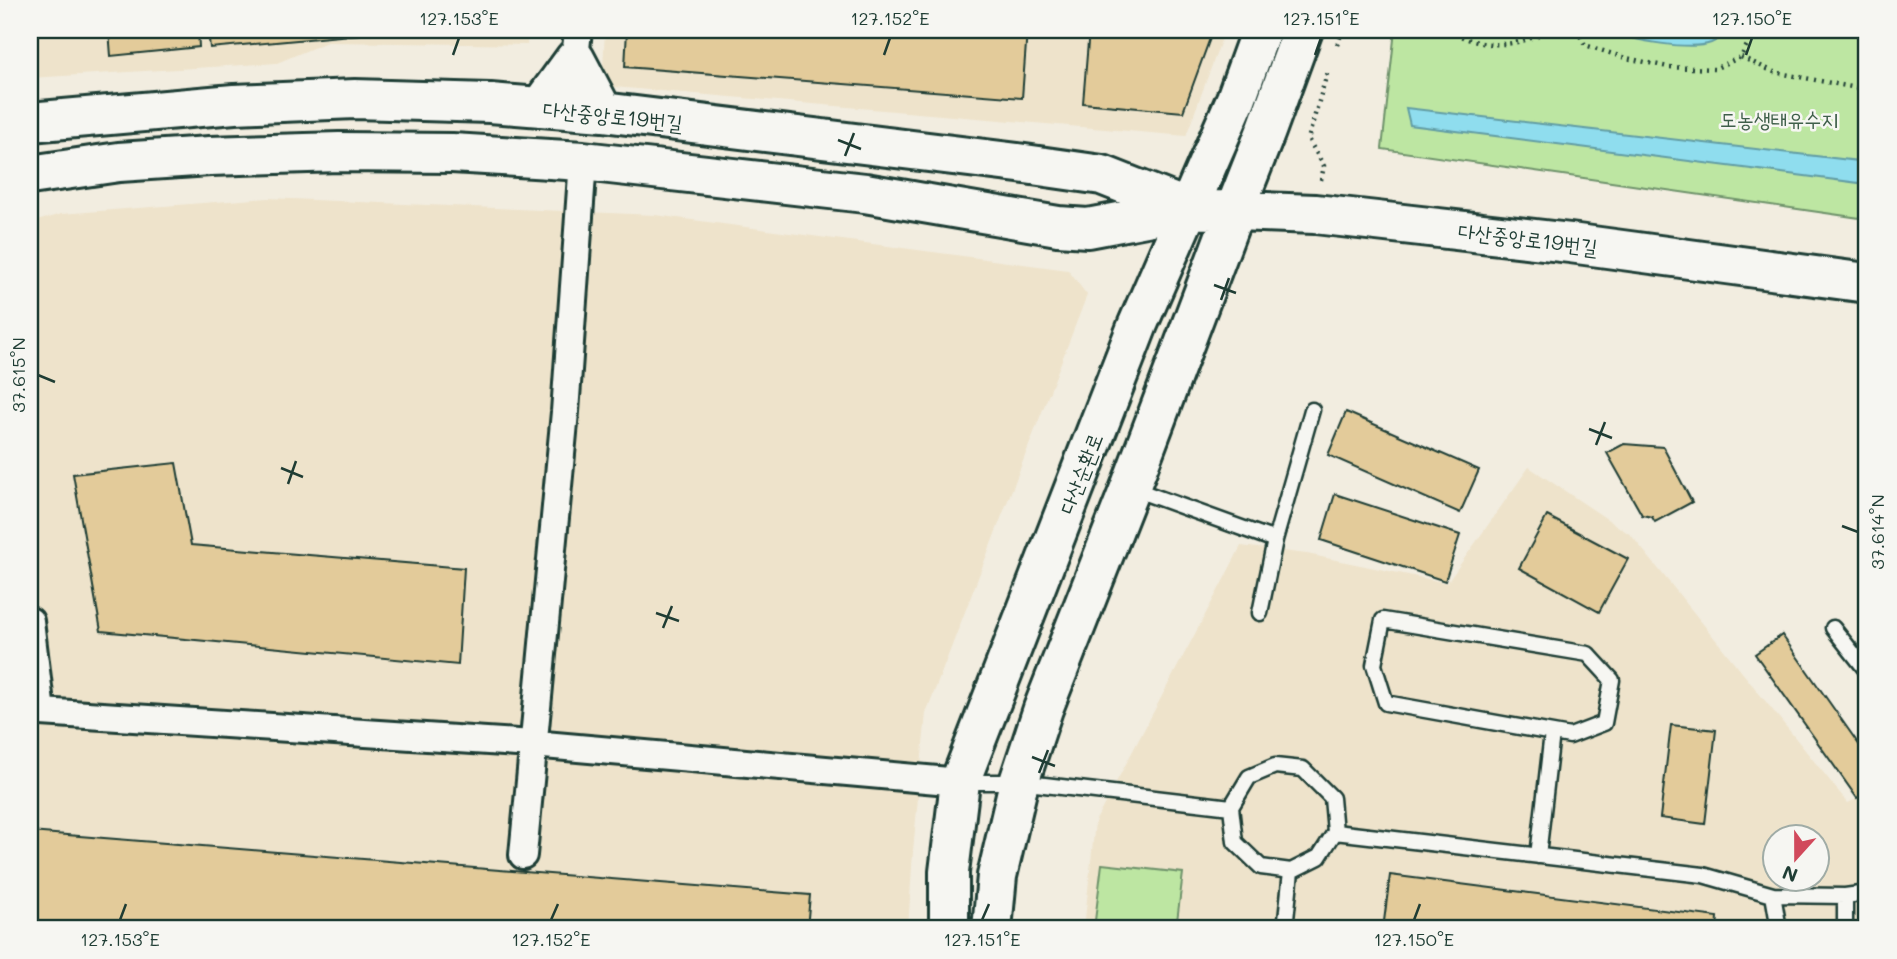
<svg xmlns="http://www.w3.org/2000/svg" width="1897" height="959" font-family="Mali,'Poor Story',sans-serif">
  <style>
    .built { fill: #eee3cb; fill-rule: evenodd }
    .green { fill: #bde6a2; stroke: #6e926b; stroke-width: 2 }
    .water { fill: #8fddee; stroke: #629da4; stroke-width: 2 }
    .building { fill: #e3cb9a; stroke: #1f3d34; stroke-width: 2 }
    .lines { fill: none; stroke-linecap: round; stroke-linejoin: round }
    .lane-casing { stroke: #1f3d34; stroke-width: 19 }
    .street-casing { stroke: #1f3d34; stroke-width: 32 }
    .secondary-casing { stroke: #1f3d34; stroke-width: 44 }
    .path { stroke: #1f3d34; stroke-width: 4.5; stroke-dasharray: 2 5; stroke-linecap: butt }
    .lane { stroke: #f6f6f2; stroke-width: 14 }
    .street { stroke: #f6f6f2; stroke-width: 26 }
    .secondary { stroke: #f6f6f2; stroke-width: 38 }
    .ticks { fill: none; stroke: #1f3d34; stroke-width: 2.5 }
    .labels { text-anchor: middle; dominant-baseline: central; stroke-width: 5; stroke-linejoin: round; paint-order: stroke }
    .street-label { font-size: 21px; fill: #1f3d34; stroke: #f6f6f2 }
    .park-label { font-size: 21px; fill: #3f5f4a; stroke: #f6f6f2 }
    .neatline { fill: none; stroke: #1f3d34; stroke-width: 2.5 }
    .ticks-label { font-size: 18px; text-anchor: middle; fill: #1f3d34 }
  </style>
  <rect width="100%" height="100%" fill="#f2ede0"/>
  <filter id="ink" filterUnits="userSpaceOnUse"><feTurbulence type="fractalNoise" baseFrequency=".0143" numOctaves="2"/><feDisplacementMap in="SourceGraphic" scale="14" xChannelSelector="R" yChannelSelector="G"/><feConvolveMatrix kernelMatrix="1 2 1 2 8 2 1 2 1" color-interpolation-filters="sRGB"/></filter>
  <g filter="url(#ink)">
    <path class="built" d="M 30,30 L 528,30 L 527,45 L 327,42 L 277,63 L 30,78 Z
      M 605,30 L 1225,30 L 1186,136 L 602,86 Z
      M 268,198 L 655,215 L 1068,270 L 1087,295 L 926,713 L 913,851 L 908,929 L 30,929 L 30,223 L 61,214 Z
      M 1529,467 L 1631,535 L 1848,803 L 1867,794 L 1867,929 L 1084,929 L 1095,822 L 1222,583 L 1241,546 L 1307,554 L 1447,583 ZM 1774,836 L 1816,836 L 1816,878 L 1774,878 Z"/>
    <path class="green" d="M 1395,30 L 1867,30 L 1867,219 L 1382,149 Z
      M 1102,864 L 1183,873 L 1176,929 L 1094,929 Z"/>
    <path class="water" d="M 1613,30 L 1729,30 C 1725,36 1718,40 1711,43 C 1692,50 1630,42 1613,30 Z
      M 1406,108 L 1867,162 L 1867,184 L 1410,125 Z"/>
    <path class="building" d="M 109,30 L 198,30 L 199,47 L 111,56 Z
      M 208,30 L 405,30 L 210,48 Z
      M 627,30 L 1027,30 L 1022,98 L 625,67 Z
      M 1089,30 L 1213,30 L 1183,112 L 1083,103 Z
      M 1346,412 L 1479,470 L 1460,513 L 1328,455 Z
      M 1624,444 L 1663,447 L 1692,502 L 1655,522 L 1652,517 L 1642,515 L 1607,453 Z
      M 176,463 L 191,545 L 464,568 L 458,665 L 101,631 L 73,474 Z
      M 1335,494 L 1460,535 L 1445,581 L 1321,540 Z
      M 1547,516 L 1628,559 L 1599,612 L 1519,568 Z
      M 1782,635 L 1867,756 L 1867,791 L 1857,798 L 1755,654 Z
      M 1671,725 L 1716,730 L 1705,824 L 1660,818 Z
      M 30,832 L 810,895 L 807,929 L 30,929 Z
      M 1390,875 L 1718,917 L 1717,929 L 1383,929 Z"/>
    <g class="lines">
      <defs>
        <path id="lane" d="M 1131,488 L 1275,540
          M 1260,613 L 1275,540 L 1312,410
          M 1383,620 L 1588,654 L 1612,680 L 1604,723 L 1570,736 L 1386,703 L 1374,665 Z
          M 1833,628 L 1867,671
          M 1275,766 L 1303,769 L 1332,798 L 1335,832 L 1319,857 L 1291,871 L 1261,867 L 1235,842 L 1231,807 L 1249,777 Z
          M 964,782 L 1019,782 L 1231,807
          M 1335,832 L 1703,875 L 1773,895 L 1779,929
          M 1538,856 L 1552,733
          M 1773,895 L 1845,896 L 1867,893
          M 1845,896 L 1845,929
          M 1285,929 L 1291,871"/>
        <path id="street" d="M 575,59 L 578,30
          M 30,621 L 41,712 L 533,744 L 960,782
          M 523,855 L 565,412 L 583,161"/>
        <path id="secondary" d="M 540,107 L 575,59 L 603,112
          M 30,122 L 234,104 L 355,99 L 490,103 L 603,112 L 1018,163 L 1102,175 L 1188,209
          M 30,175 L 119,162 L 210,156 L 339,152 L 452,153 L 583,161 L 865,193 L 1058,226 L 1088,228 L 1188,209 L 1315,214 L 1570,243 L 1867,283
          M 949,929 L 949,872 L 960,782 L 1138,324 L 1236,99 L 1261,30
          M 992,929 L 997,876 L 1019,782 L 1043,709 L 1130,488 L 1234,212 L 1266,131 L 1303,30"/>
      </defs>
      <use href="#lane" class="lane-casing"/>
      <use href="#street" class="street-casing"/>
      <use href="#secondary" class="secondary-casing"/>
      <path class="path" d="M 1449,30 C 1484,51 1515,47 1550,30
        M 1577,30 L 1585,45 L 1622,57 L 1668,67 L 1714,69 L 1741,57 L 1749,41 L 1752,30
        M 1337,45 L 1343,30
        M 1741,57 L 1774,72 L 1867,90
        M 1321,180 L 1324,166 L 1308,139 L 1328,70"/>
      <use href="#lane" class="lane"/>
      <use href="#street" class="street"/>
      <use href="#secondary" class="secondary"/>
    </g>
  </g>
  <path class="ticks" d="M 453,55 L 459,38M 884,55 L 890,38M 1315,55 L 1321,38M 1746,55 L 1752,38M 838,140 L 861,149M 845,156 L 854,133M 1214,285 L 1236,293M 1221,300 L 1229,278M 38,375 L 55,382M 1589,429 L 1612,438M 1596,445 L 1605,422M 281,468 L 303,477M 288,484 L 296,461M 1842,526 L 1858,532M 656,613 L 679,621M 663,628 L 672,606M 1032,757 L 1055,766M 1039,773 L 1048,750M 120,920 L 126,904M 551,920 L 558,904M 982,920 L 989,904M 1414,920 L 1420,904"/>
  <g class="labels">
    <g class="street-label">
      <text transform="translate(613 115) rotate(6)">다산중앙로19번길</text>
      <text transform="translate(1528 238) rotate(7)">다산중앙로19번길</text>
      <text transform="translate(1080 473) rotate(-69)">다산순환로</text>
    </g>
    <g class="park-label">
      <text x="1779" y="118">도농생태유수지</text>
    </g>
  </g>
  <rect width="1897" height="959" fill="none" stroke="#f6f6f2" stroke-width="77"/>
  <g transform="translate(1796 858) rotate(201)"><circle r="33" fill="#f6f6f2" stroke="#a0aca6" stroke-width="2"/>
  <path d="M0-5L12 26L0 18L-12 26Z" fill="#d1495b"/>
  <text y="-10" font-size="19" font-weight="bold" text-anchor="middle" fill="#1f3d34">N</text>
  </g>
  <rect x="38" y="38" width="1820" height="882" class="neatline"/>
  <g class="ticks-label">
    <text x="459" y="25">127.153°E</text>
    <text x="890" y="25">127.152°E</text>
    <text x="1321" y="25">127.151°E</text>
    <text x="1752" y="25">127.150°E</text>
    <text transform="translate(19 375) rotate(-90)" y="6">37.615°N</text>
    <text transform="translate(1878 532) rotate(-90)" y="6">37.614°N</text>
    <text x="120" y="946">127.153°E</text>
    <text x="551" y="946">127.152°E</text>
    <text x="982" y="946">127.151°E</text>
    <text x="1414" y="946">127.150°E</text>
  </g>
</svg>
